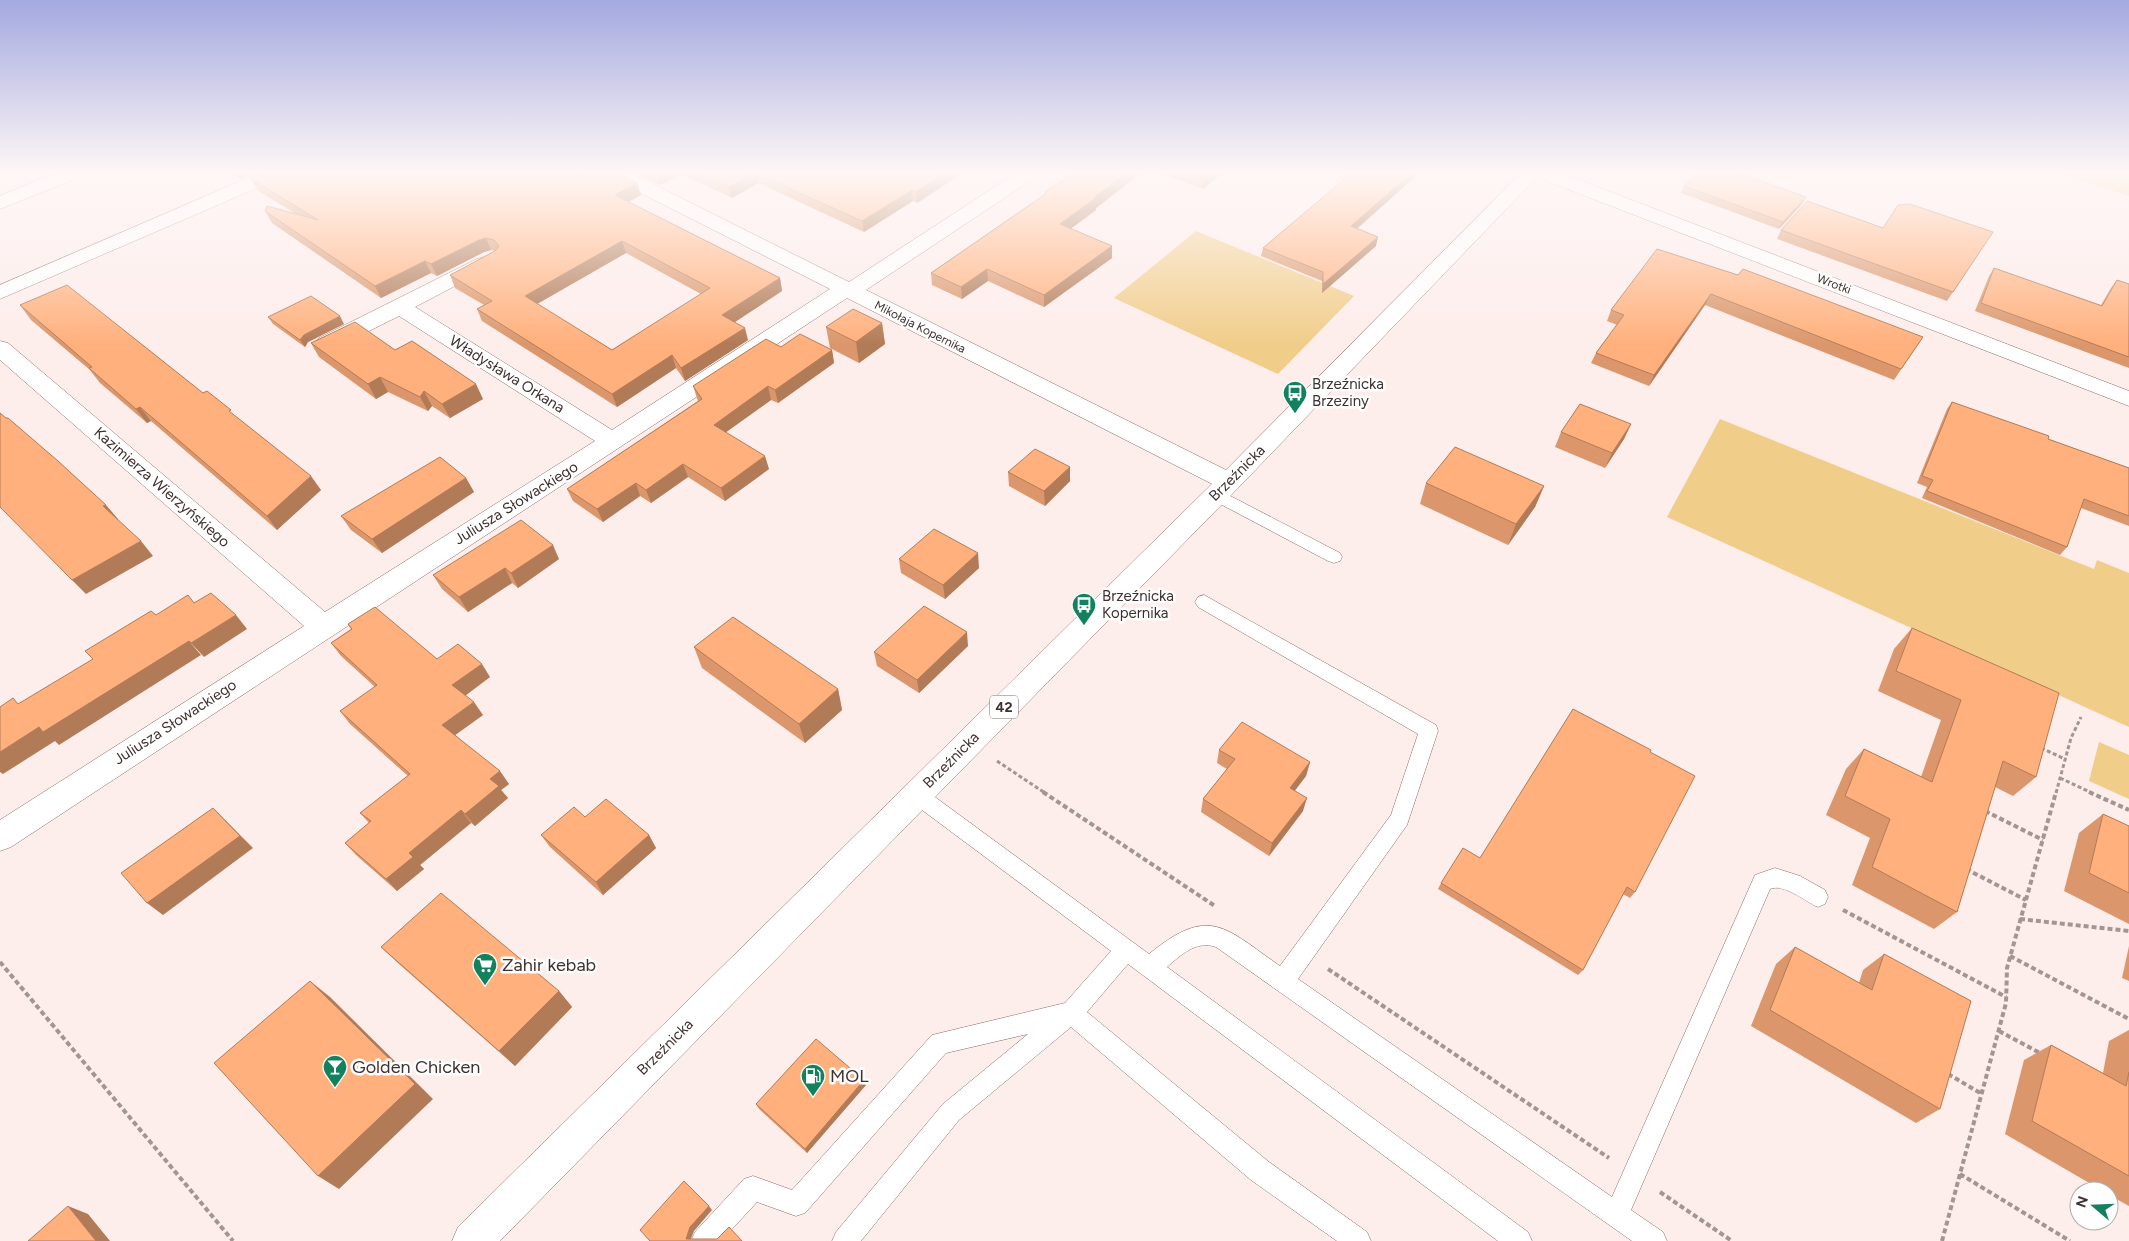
<svg xmlns="http://www.w3.org/2000/svg" width="2129" height="1241" font-family="Figtree,sans-serif">
  <style>
    .green { fill: #f1cd8a }
    .lines { fill: none; stroke-linecap: round; stroke-linejoin: round }
    .service-casing { stroke: #8c6b67; stroke-width: 1 }
    .minor-casing { stroke: #8c6b67; stroke-width: 1 }
    .primary-casing { stroke: #8c6b67; stroke-width: 1 }
    .path-far1 { stroke: #a49492; stroke-width: 3; stroke-dasharray: 4 2.5; stroke-linecap: butt }
    .path { stroke: #a49492; stroke-width: 4; stroke-dasharray: 5 3; stroke-linecap: butt }
    .service { fill: #fff; fill-rule: evenodd }
    .minor { fill: #fff; fill-rule: evenodd }
    .primary { fill: #fff; fill-rule: evenodd }
    .wall { fill: #db976b; fill-rule: evenodd }
    .shaded-wall { fill: #b27b57 }
    .building { fill: #ffb07c; stroke: #b27b57; fill-rule: evenodd }
    .labels { text-anchor: middle; dominant-baseline: central; stroke-width: 5; stroke-linejoin: round; paint-order: stroke }
    .far-street-label { font-size: 12px; fill: #3f312f; stroke: #fefefe }
    .shield { fill: #fefefe; stroke: #786e6d; stroke-width: 1 }
    .shield-label { font-size: 14px; font-weight: bold; fill: #3f312f }
    .street-label { font-size: 15px; fill: #3f312f; stroke: #fefefe }
    .poi-label { font-size: 15px; fill: #3f312f; stroke: #fefefe; text-anchor: start }
    .near-poi-label { font-size: 18px; fill: #3f312f; stroke: #fefefe; text-anchor: start }
  </style>
  <rect width="100%" height="100%" fill="#fdedeb"/>
  <path class="green" d="M 2049,171 L 2129,171 L 2129,196 Z
    M 1196,231 L 1354,296 L 1278,374 L 1114,298 Z
    M 1720,419 L 2094,569 L 2097,560 L 2129,573 L 2129,727 L 1667,517 Z
    M 2099,742 L 2129,755 L 2129,799 L 2089,781 Z"/>
  <g class="lines">
    <defs>
      <path id="service" d="M 1215,488 L 1340,553 L 1342,557 L 1340,561 L 1334,563 L 1328,561 L 1209,498 L 1207,494 L 1209,490 Z
        M 1204,595 L 1436,725 L 1438,731 L 1407,825 L 1298,979 L 1612,1197 L 1755,875 L 1775,868 L 1800,876 L 1825,890 L 1828,897 L 1825,904 L 1818,907 C 1804,901 1784,883 1770,889 L 1631,1210 L 1663,1232 L 1667,1241 L 1632,1241 L 1216,947 C 1196,940 1181,955 1167,967 L 1528,1232 L 1532,1241 L 1498,1241 L 1128,964 L 1087,1012 L 1269,1162 L 1367,1232 L 1371,1241 L 1337,1241 L 1251,1180 L 1071,1027 L 959,1120 L 861,1241 L 832,1241 L 836,1232 L 943,1104 L 1028,1034 L 946,1053 L 805,1213 L 796,1216 L 757,1202 L 721,1241 L 691,1241 L 695,1232 L 744,1179 L 753,1176 L 792,1190 L 932,1035 L 1065,1003 L 1111,951 L 910,801 L 907,795 L 910,789 L 917,787 L 924,789 L 1149,954 C 1210,904 1225,928 1280,966 L 1391,815 L 1418,734 L 1198,607 L 1195,602 L 1198,597 Z"/>
      <path id="minor" d="M 61,171 L 87,171 L 85,175 L 0,209 L 0,196 Z
        M 264,171 L 289,171 L 287,175 L 0,299 L 0,285 Z
        M 603,171 L 627,171 L 849,282 L 1019,171 L 1041,171 L 1039,175 L 866,290 L 1238,476 L 1241,482 L 1238,488 L 1229,491 L 1220,488 L 847,298 L 11,847 L 0,851 L 0,820 L 304,626 L 0,360 L 0,341 L 8,343 L 325,612 L 595,441 L 399,316 L 335,348 L 327,350 L 319,348 L 316,343 L 319,338 L 477,259 L 484,257 L 491,259 L 494,263 L 491,267 L 415,307 L 612,430 L 830,289 L 605,175 Z
        M 1529,171 L 1556,171 L 2129,391 L 2129,406 L 1531,175 Z"/>
      <path id="primary" d="M 1523,171 L 1543,171 L 1238,488 L 500,1241 L 452,1241 L 458,1227 L 1220,476 Z"/>
    </defs>
    <use href="#service" class="service-casing"/>
    <use href="#minor" class="minor-casing"/>
    <use href="#primary" class="primary-casing"/>
    <path class="path-far1" d="M 2041,748 L 2065,759
      M 997,761 L 1045,793
      M 2060,778 L 2092,793
      M 2056,793 L 2071,738 L 2081,717"/>
    <path class="path" d="M 1043,792 L 1215,906
      M 2089,792 L 2129,810
      M 1985,811 L 2043,840
      M 1966,869 L 2026,900
      M 1843,910 L 2006,997
      M 2020,919 L 2129,931
      M 2010,956 L 2129,1019
      M 0,962 L 233,1241
      M 1328,969 L 1609,1158
      M 1999,1031 L 2040,1053
      M 1948,1074 L 1982,1094
      M 1960,1174 L 2070,1241
      M 1660,1192 L 1732,1241
      M 1942,1241 L 2006,1003 L 2007,968 L 2056,792"/>
    <use href="#service" class="service"/>
    <use href="#minor" class="minor"/>
    <use href="#primary" class="primary"/>
  </g>
  <path class="wall" d="M 228,171 L 259,171 L 240,179 Z
    M 632,171 L 966,171 L 917,203 L 913,201 L 864,232 L 758,183 L 732,198 L 681,174 L 660,185 Z
    M 1077,171 L 1144,171 L 1096,208 L 1096,210 L 1071,229 L 1112,246 L 1112,258 L 1044,307 L 988,281 L 962,299 L 932,285 L 931,273 L 1045,194 L 1045,192 Z
    M 1154,171 L 1225,171 L 1203,189 Z
    M 1354,171 L 1417,171 L 1415,177 L 1357,229 L 1376,246 L 1322,293 L 1322,281 L 1261,256 L 1263,248 Z
    M 584,176 L 637,183 L 641,195 L 628,202 L 780,278 L 782,291 L 734,322 L 748,340 L 685,381 L 676,368 L 617,407 L 482,321 L 477,309 L 484,305 L 455,288 L 450,275 L 495,251 L 491,250 L 484,252 L 437,276 L 431,273 L 381,298 L 272,223 L 265,211 L 296,214 L 257,190 L 250,178 ZM 626,253 L 701,294 L 612,350 L 537,304 Z
    M 1684,186 L 1802,204 L 1779,229 L 1681,193 Z
    M 1883,228 L 1993,232 L 1947,301 L 1777,239 L 1781,230 Z
    M 1657,249 L 1923,337 L 1894,380 L 1705,305 L 1649,386 L 1591,363 L 1596,353 L 1617,325 L 1607,321 L 1611,310 Z
    M 1994,268 L 2101,305 L 2111,288 L 2117,280 L 2129,284 L 2129,368 L 1975,311 L 1989,276 Z
    M 20,305 L 203,393 L 235,417 L 321,490 L 277,530 L 151,421 L 147,423 L 100,383 L 90,370 L 31,320 Z
    M 268,317 L 344,324 L 308,342 L 305,347 L 273,324 Z
    M 882,323 L 885,344 L 859,363 L 830,348 L 826,327 Z
    M 311,343 L 395,350 L 483,399 L 450,418 L 432,406 L 428,411 L 388,392 L 376,399 L 319,357 Z
    M 781,347 L 832,350 L 834,363 L 778,403 L 771,400 L 726,432 L 769,469 L 725,501 L 688,477 L 651,503 L 640,496 L 603,522 L 573,501 L 567,489 L 698,401 L 693,386 Z
    M 1952,402 L 2048,439 L 2129,468 L 2129,526 L 2081,508 L 2067,547 L 2060,555 L 1922,498 L 1927,487 L 1917,483 L 1947,409 Z
    M 1631,424 L 1624,439 L 1605,468 L 1555,447 L 1561,432 Z
    M 1070,467 L 1070,481 L 1045,506 L 1009,486 L 1008,472 Z
    M 466,478 L 474,492 L 382,553 L 351,530 L 341,516 Z
    M 1426,483 L 1544,486 L 1535,507 L 1508,545 L 1420,504 Z
    M 559,559 L 518,588 L 512,583 L 468,612 L 442,589 L 433,575 Z
    M 899,559 L 979,568 L 945,599 L 901,573 Z
    M 348,624 L 437,659 L 490,677 L 465,695 L 483,715 L 455,735 L 509,784 L 501,790 L 508,798 L 475,826 L 471,823 L 420,865 L 424,869 L 397,891 L 356,855 L 345,843 L 369,823 L 360,813 L 408,776 L 350,724 L 340,711 L 375,687 L 341,656 L 331,643 L 351,629 Z
    M 1912,628 L 2036,777 L 2013,796 L 1995,787 L 1957,912 L 1934,929 L 1852,885 L 1870,838 L 1826,815 L 1846,769 L 1864,749 L 1921,777 L 1941,720 L 1878,691 L 1894,649 Z
    M 968,646 L 919,693 L 877,666 L 874,652 Z
    M 694,647 L 838,689 L 842,710 L 805,743 L 702,668 Z
    M 1219,750 L 1310,762 L 1306,776 L 1295,790 L 1303,811 L 1269,856 L 1201,812 L 1203,799 L 1227,769 L 1217,763 Z
    M 1650,752 L 1635,892 L 1630,898 L 1623,894 L 1583,970 L 1578,975 L 1438,889 L 1441,883 Z
    M 2103,814 L 2129,826 L 2129,924 L 2064,891 L 2079,833 Z
    M 541,835 L 649,835 L 656,848 L 603,895 L 550,847 Z
    M 2129,946 L 2129,981 L 2122,978 Z
    M 381,947 L 559,991 L 572,1007 L 515,1066 L 399,964 Z
    M 1795,947 L 1859,983 L 1863,970 L 1884,954 L 1940,1109 L 1916,1123 L 1751,1026 L 1776,964 Z
    M 2129,1030 L 2129,1206 L 2109,1195 L 2109,1191 L 2103,1191 L 2005,1134 L 2024,1060 L 2051,1045 L 2103,1073 L 2109,1041 Z
    M 866,1085 L 807,1153 L 759,1109 L 756,1104 Z"/>
  <path class="shaded-wall" d="M 236,171 L 259,171 L 240,179 Z
    M 663,171 L 680,171 L 681,174 L 660,185 L 657,174 Z
    M 948,171 L 966,171 L 917,203 L 916,192 Z
    M 1129,171 L 1144,171 L 1096,208 L 1096,210 L 1060,236 L 1060,224 Z
    M 1211,171 L 1225,171 L 1203,189 L 1204,177 Z
    M 1414,171 L 1417,171 L 1415,177 L 1349,235 L 1351,226 Z
    M 755,173 L 758,183 L 732,198 L 729,187 Z
    M 637,183 L 641,195 L 619,207 L 615,195 Z
    M 912,190 L 913,201 L 864,232 L 862,221 Z
    M 1806,197 L 1802,204 L 1779,229 L 1783,222 Z
    M 1378,237 L 1376,246 L 1322,293 L 1323,284 Z
    M 486,238 L 491,250 L 484,252 L 437,276 L 431,264 L 479,240 Z
    M 622,241 L 626,253 L 530,308 L 525,296 Z
    M 1112,246 L 1112,258 L 1044,307 L 1044,295 Z
    M 425,261 L 431,273 L 381,298 L 375,286 Z
    M 987,269 L 988,281 L 962,299 L 961,287 Z
    M 780,278 L 782,291 L 726,328 L 722,315 Z
    M 1711,294 L 1705,305 L 1649,386 L 1654,375 Z
    M 340,316 L 344,324 L 308,342 L 305,347 L 300,340 L 304,335 Z
    M 882,323 L 885,344 L 859,363 L 856,342 Z
    M 745,328 L 748,340 L 685,381 L 681,368 Z
    M 832,350 L 834,363 L 778,403 L 775,390 Z
    M 672,355 L 676,368 L 617,407 L 612,394 Z
    M 380,377 L 388,392 L 376,399 L 368,384 Z
    M 476,384 L 483,399 L 450,418 L 442,404 Z
    M 768,386 L 771,400 L 718,438 L 714,425 Z
    M 424,391 L 432,406 L 428,411 L 420,397 Z
    M 140,407 L 151,421 L 147,423 L 136,409 Z
    M 1631,424 L 1624,439 L 1605,468 L 1612,453 Z
    M 765,456 L 769,469 L 725,501 L 721,488 Z
    M 683,464 L 688,477 L 651,503 L 646,490 Z
    M 1070,467 L 1070,481 L 1045,506 L 1044,491 Z
    M 311,476 L 321,490 L 277,530 L 267,516 Z
    M 466,478 L 474,492 L 382,553 L 372,539 Z
    M 636,483 L 640,496 L 603,522 L 597,509 Z
    M 1544,486 L 1535,507 L 1508,545 L 1516,524 Z
    M 106,505 L 118,519 L 116,520 L 103,506 Z
    M 141,541 L 153,556 L 86,594 L 72,580 Z
    M 553,545 L 559,559 L 518,588 L 511,573 Z
    M 978,553 L 979,568 L 945,599 L 943,585 Z
    M 505,568 L 512,583 L 468,612 L 459,597 Z
    M 236,615 L 247,629 L 204,657 L 191,643 Z
    M 967,632 L 968,646 L 919,693 L 917,680 Z
    M 189,641 L 201,655 L 59,745 L 55,741 L 3,774 L 0,772 L 0,752 L 39,727 Z
    M 482,664 L 490,677 L 461,699 L 452,685 Z
    M 838,689 L 842,710 L 805,743 L 799,724 Z
    M 474,702 L 483,715 L 451,738 L 442,725 Z
    M 1310,762 L 1306,776 L 1287,801 L 1290,788 Z
    M 500,771 L 509,784 L 501,790 L 508,798 L 475,826 L 465,814 L 490,779 Z
    M 1307,798 L 1303,811 L 1269,856 L 1272,843 Z
    M 213,808 L 253,848 L 163,915 L 147,903 Z
    M 461,810 L 471,823 L 420,865 L 424,869 L 397,891 L 386,879 L 409,853 Z
    M 649,835 L 656,848 L 603,895 L 596,882 Z
    M 310,981 L 330,997 L 433,1099 L 339,1189 L 318,1176 Z
    M 559,991 L 572,1007 L 515,1066 L 499,1051 Z
    M 864,1080 L 866,1085 L 807,1153 L 805,1149 Z
    M 68,1206 L 88,1214 L 110,1241 L 96,1241 Z
    M 709,1206 L 712,1210 L 694,1231 L 690,1241 L 686,1239 L 690,1227 Z"/>
  <path class="building" d="M 266,171 L 574,171 L 584,176 L 593,171 L 613,171 L 637,183 L 615,195 L 780,278 L 722,315 L 745,328 L 681,368 L 672,355 L 612,394 L 477,309 L 492,301 L 450,275 L 495,251 L 499,246 L 494,240 L 486,238 L 479,240 L 431,264 L 425,261 L 375,286 L 265,211 L 267,206 L 318,220 L 250,178 ZM 622,241 L 710,288 L 612,350 L 525,296 Z
    M 650,171 L 663,171 L 657,174 Z
    M 695,171 L 948,171 L 916,192 L 912,190 L 862,221 L 755,173 L 729,187 Z
    M 1077,171 L 1129,171 L 1094,198 L 1096,198 L 1060,224 L 1112,246 L 1044,295 L 987,269 L 961,287 L 931,273 L 1047,193 L 1045,192 Z
    M 1188,171 L 1211,171 L 1204,177 Z
    M 1354,171 L 1414,171 L 1351,226 L 1378,237 L 1323,284 L 1323,272 L 1263,248 Z
    M 1699,171 L 1733,171 L 1806,197 L 1783,222 L 1684,186 Z
    M 1807,201 L 1883,228 L 1898,205 L 1910,204 L 1993,232 L 1953,292 L 1781,230 Z
    M 1657,249 L 1738,275 L 1743,269 L 1923,337 L 1901,369 L 1711,294 L 1654,375 L 1596,353 L 1624,315 L 1611,310 Z
    M 1994,268 L 2102,306 L 2117,280 L 2129,284 L 2129,357 L 1981,303 Z
    M 67,285 L 203,393 L 207,391 L 231,410 L 229,411 L 311,476 L 267,516 L 140,407 L 136,409 L 89,368 L 92,367 L 20,305 Z
    M 311,296 L 340,316 L 304,335 L 300,340 L 268,317 Z
    M 853,309 L 882,323 L 856,342 L 826,327 Z
    M 355,322 L 395,350 L 412,341 L 476,384 L 442,404 L 424,391 L 420,397 L 380,377 L 368,384 L 311,343 Z
    M 800,334 L 832,350 L 775,390 L 768,386 L 714,425 L 765,456 L 721,488 L 683,464 L 646,490 L 636,483 L 597,509 L 567,489 L 702,399 L 693,386 L 766,339 L 781,347 Z
    M 1952,402 L 2049,436 L 2048,439 L 2129,468 L 2129,516 L 2084,499 L 2067,547 L 1927,491 L 1933,480 L 1922,476 Z
    M 1580,404 L 1631,424 L 1612,453 L 1561,432 Z
    M 0,413 L 6,418 L 8,418 L 58,461 L 106,505 L 103,506 L 141,541 L 72,580 L 0,507 Z
    M 1455,447 L 1544,486 L 1516,524 L 1426,483 Z
    M 1035,449 L 1070,467 L 1044,491 L 1008,472 Z
    M 440,457 L 466,478 L 372,539 L 341,516 Z
    M 521,520 L 553,545 L 511,573 L 505,568 L 459,597 L 433,575 Z
    M 934,529 L 978,553 L 943,585 L 899,559 Z
    M 211,593 L 236,615 L 191,643 L 189,641 L 43,732 L 39,727 L 0,752 L 0,707 L 13,698 L 18,704 L 93,659 L 85,651 L 151,611 L 156,615 L 188,595 L 194,603 Z
    M 924,606 L 967,632 L 917,680 L 874,652 Z
    M 375,607 L 437,659 L 458,644 L 482,664 L 452,685 L 474,702 L 442,725 L 500,771 L 490,779 L 499,786 L 465,814 L 461,810 L 409,853 L 413,857 L 386,879 L 345,843 L 371,821 L 360,813 L 410,774 L 340,711 L 377,685 L 331,643 L 352,629 L 348,624 Z
    M 733,617 L 838,689 L 799,724 L 694,647 Z
    M 1912,628 L 2059,693 L 2036,777 L 2003,761 L 1957,912 L 1872,867 L 1890,819 L 1845,796 L 1864,749 L 1932,782 L 1961,700 L 1896,671 Z
    M 1573,709 L 1651,750 L 1650,752 L 1695,776 L 1635,892 L 1627,887 L 1583,970 L 1441,883 L 1463,848 L 1480,858 Z
    M 1242,722 L 1310,762 L 1290,788 L 1307,798 L 1272,843 L 1203,799 L 1235,759 L 1219,750 Z
    M 606,799 L 649,835 L 596,882 L 541,835 L 574,807 L 585,817 Z
    M 213,808 L 240,836 L 147,903 L 121,873 Z
    M 2103,814 L 2129,826 L 2129,893 L 2089,873 Z
    M 441,893 L 559,991 L 499,1051 L 381,947 Z
    M 1795,947 L 1872,990 L 1884,954 L 1971,1001 L 1940,1109 L 1770,1010 Z
    M 310,981 L 415,1084 L 318,1176 L 214,1063 Z
    M 816,1039 L 864,1080 L 805,1149 L 756,1104 Z
    M 2051,1045 L 2126,1086 L 2129,1072 L 2129,1176 L 2032,1121 Z
    M 684,1181 L 709,1206 L 690,1227 L 686,1239 L 717,1239 L 729,1227 L 742,1241 L 650,1241 L 640,1230 Z
    M 68,1206 L 96,1241 L 28,1241 Z"/>
  <linearGradient id="sky" x2="0" y2="1"><stop stop-color="#a4a9e0"/><stop offset="0.5" stop-color="#fef7f6"/><stop offset="1" stop-color="#fef7f6" stop-opacity="0"/></linearGradient>
  <rect width="2129" height="345" fill="url(#sky)"/>
  <defs>
    <symbol id="bus-pin" viewBox="-11 -11 22 30"><path d="M0 17L-7.5 6A9.5 9.5 0 1 1 7.5 6Z" fill="#12815e" stroke="#fefefe"/><path d="M-5-6H5V4H4V6H2V4H-2V6H-4V4H-5ZM-3.5-4V0h7V-4ZM-3.5 1.2v1.5H-2V1.2ZM2 1.2v1.5H3.5V1.2Z" fill="#fff"/></symbol>
    <symbol id="supermarket-pin" viewBox="-11 -11 22 30"><path d="M0 17L-7.5 6A9.5 9.5 0 1 1 7.5 6Z" fill="#12815e" stroke="#fefefe"/><path d="M-6-5.5h2.5l.6 2H6L4.5 2H-2.5L-4.4-4H-6ZM-1.5 3.2a1.3 1.3 0 1 0 .1 0ZM3 3.2a1.3 1.3 0 1 0 .1 0Z" fill="#fff"/></symbol>
    <symbol id="bar-pin" viewBox="-11 -11 22 30"><path d="M0 17L-7.5 6A9.5 9.5 0 1 1 7.5 6Z" fill="#12815e" stroke="#fefefe"/><path d="M-6-5H6L.8 .8V4.5H3.5V6h-7V4.5H-.8V.8Z" fill="#fff"/></symbol>
    <symbol id="fuel-pin" viewBox="-11 -11 22 30"><path d="M0 17L-7.5 6A9.5 9.5 0 1 1 7.5 6Z" fill="#12815e" stroke="#fefefe"/><path d="M-5.5-6h7V0h2V4h1.3V-2.5L3-4.5l.8-.8L6-3V5H2.5V1h-1V6h-7ZM-4.2-4.7v3.2H.2V-4.7Z" fill="#fff"/></symbol>
  </defs>
  <g fill-rule="evenodd">
    <use href="#bus-pin" x="1281" y="379" width="28" height="38"/>
    <use href="#bus-pin" x="1070" y="591" width="28" height="38"/>
    <use href="#supermarket-pin" x="471" y="951" width="28" height="38"/>
    <use href="#bar-pin" x="321" y="1053" width="28" height="38"/>
    <use href="#fuel-pin" x="799" y="1062" width="28" height="38"/>
  </g>
  <g class="labels">
    <g class="far-street-label">
      <text transform="translate(1834 284) rotate(21)">Wrotki</text>
      <text transform="translate(920 327) rotate(27)">Mikołaja Kopernika</text>
    </g>
    <rect class="shield" x="990" y="695.5" width="28" height="23" rx="4"/>
    <g class="shield-label">
      <text x="1004" y="707">42</text>
    </g>
    <g class="street-label">
      <text transform="translate(507 374) rotate(32)">Władysława Orkana</text>
      <text transform="translate(1237 473) rotate(-45)">Brzeźnicka</text>
      <text transform="translate(162 487) rotate(41)">Kazimierza Wierzyńskiego</text>
      <text transform="translate(516 503) rotate(-32)">Juliusza Słowackiego</text>
      <text transform="translate(175 722) rotate(-33)">Juliusza Słowackiego</text>
      <text transform="translate(951 760) rotate(-45)">Brzeźnicka</text>
      <text transform="translate(665 1047) rotate(-45)">Brzeźnicka</text>
    </g>
    <g class="poi-label">
      <text x="1312" y="384">Brzeźnicka<tspan x="1312" dy="17">Brzeziny</tspan></text>
      <text x="1102" y="596">Brzeźnicka<tspan x="1102" dy="17">Kopernika</tspan></text>
    </g>
    <g class="near-poi-label">
      <text x="502" y="965">Zahir kebab</text>
      <text x="352" y="1067">Golden Chicken</text>
      <text x="830" y="1076">MOL</text>
    </g>
  </g>
  <g transform="translate(2094 1206) rotate(289)"><circle r="24" fill="#fefefe" stroke="#b2acab"/>
  <path d="M0-4L9 19L0 12L-9 19Z" fill="#12815e"/>
  <text y="-8" font-size="14" font-weight="bold" text-anchor="middle" fill="#3f312f">N</text>
  </g>
</svg>
